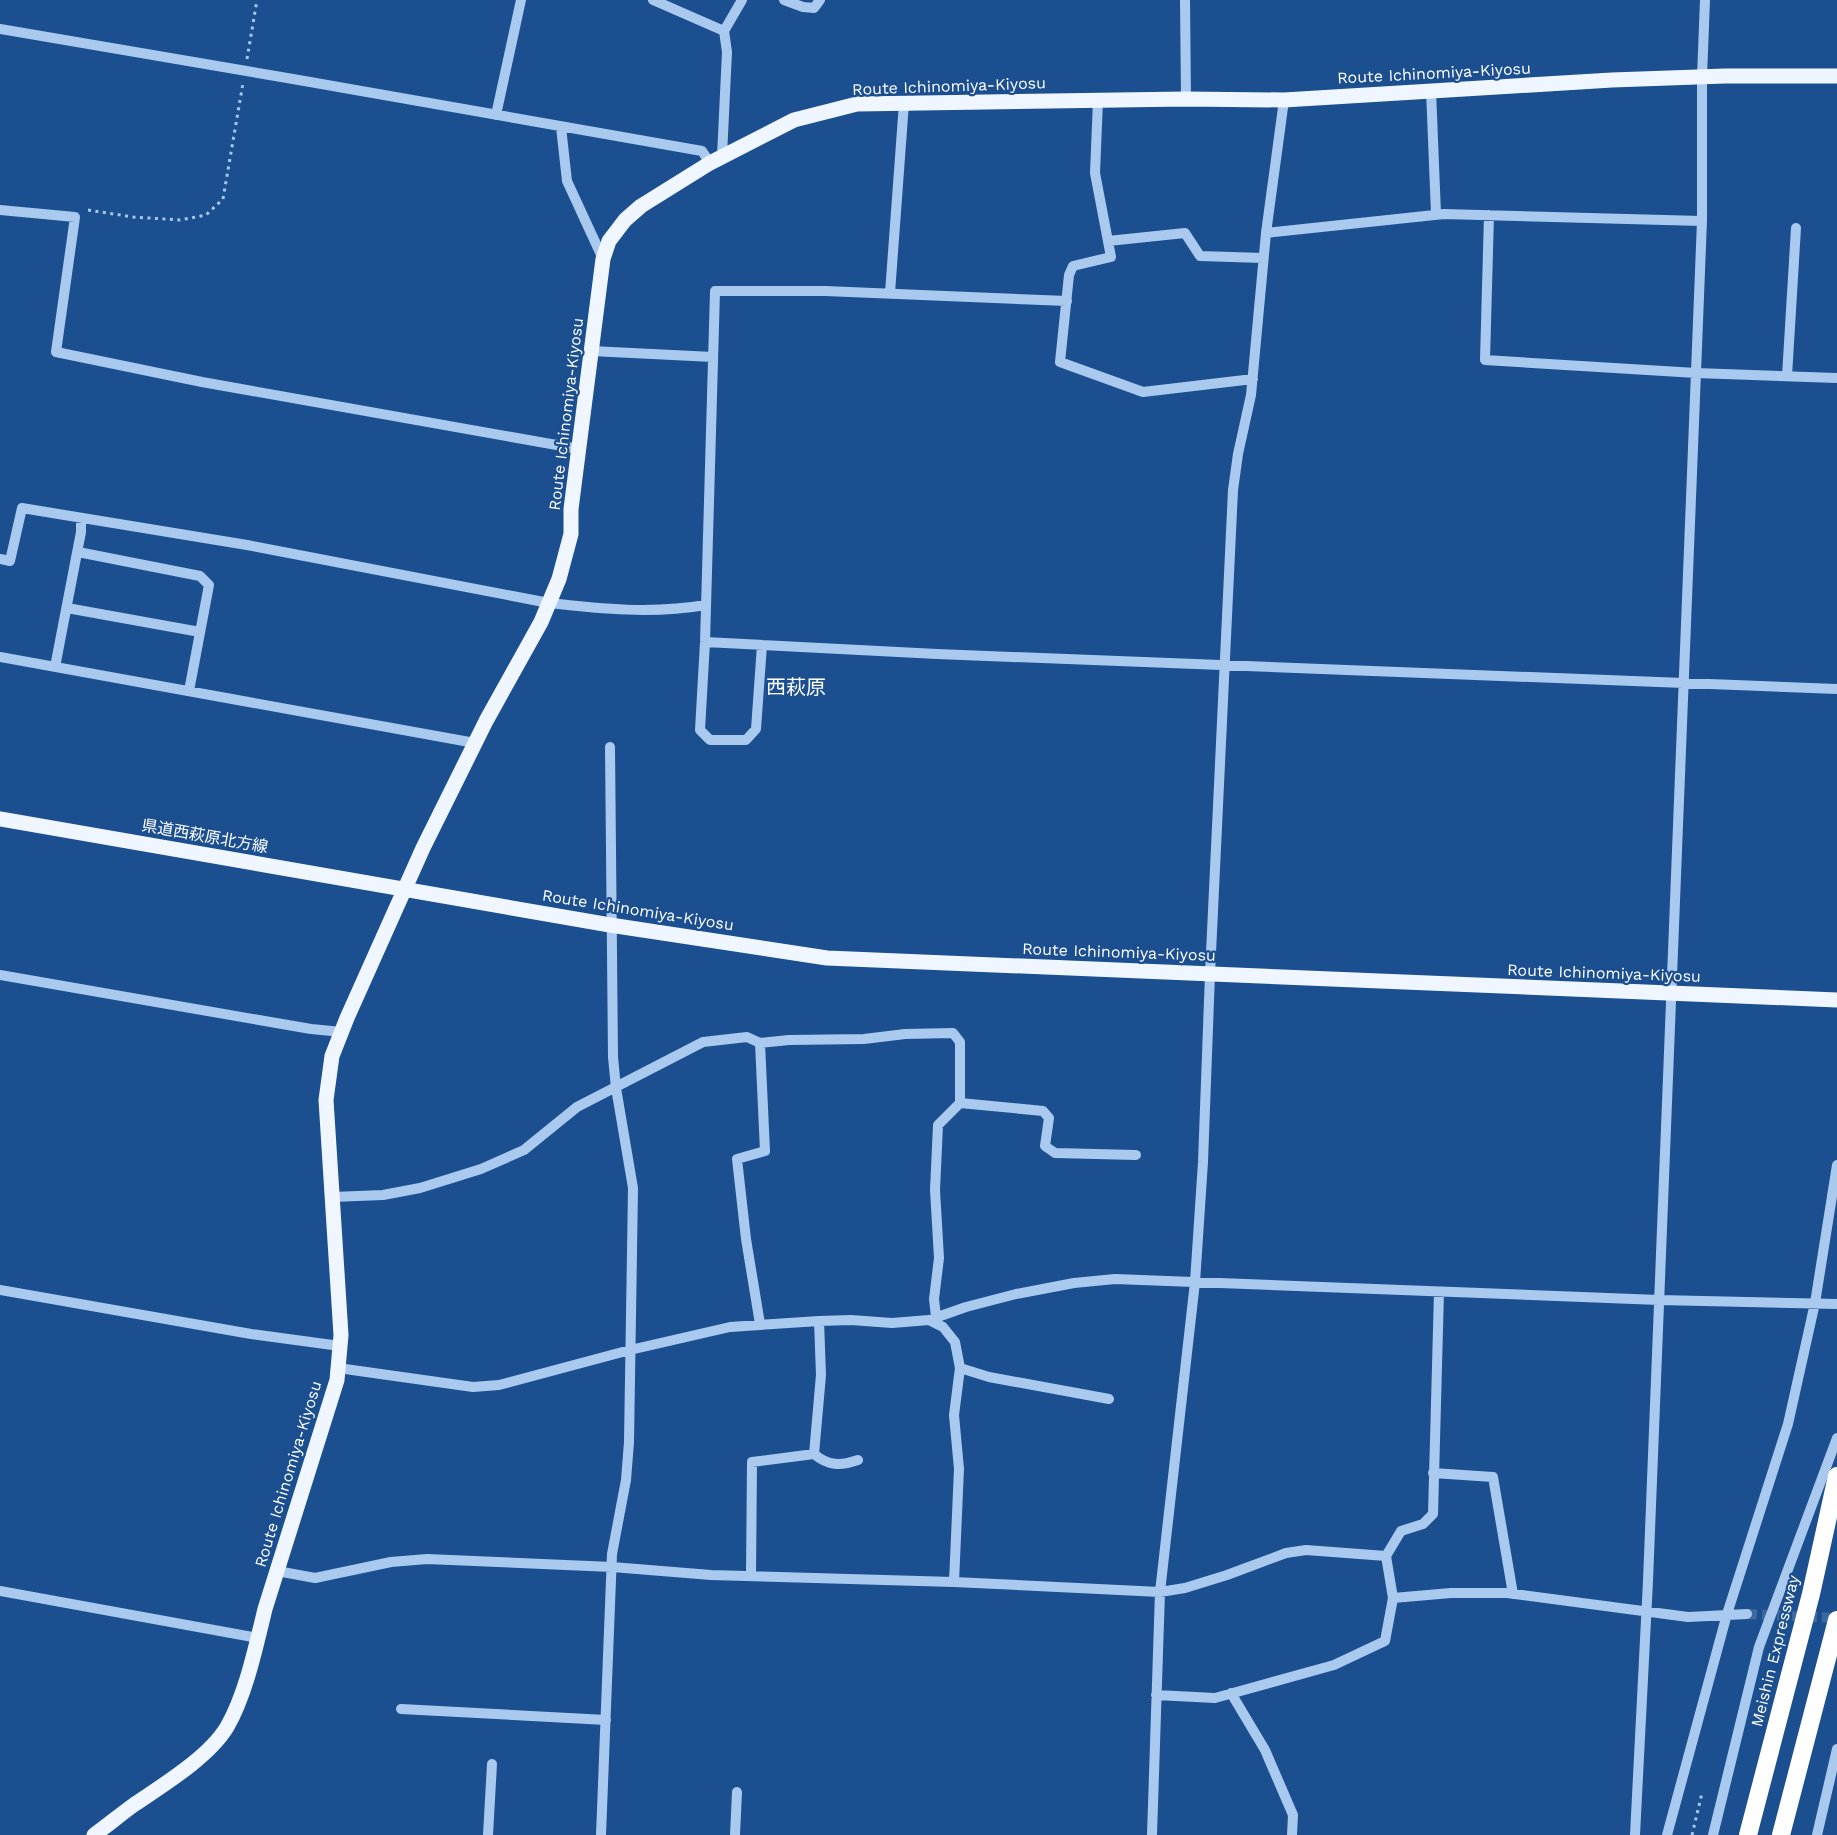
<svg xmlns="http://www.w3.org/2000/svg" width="1837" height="1835" font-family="'Work Sans','Noto Sans JP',sans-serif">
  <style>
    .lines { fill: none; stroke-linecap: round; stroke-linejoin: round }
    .minor-tunnel { stroke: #3d69a0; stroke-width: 10; stroke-dasharray: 10 5; stroke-linecap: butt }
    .path { stroke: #a9c9ee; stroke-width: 3; stroke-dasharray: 3 4.5; stroke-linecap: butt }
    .minor { stroke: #a9c9ee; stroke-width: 10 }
    .major { stroke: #f0f6ff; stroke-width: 15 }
    .highway { stroke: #fff; stroke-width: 18 }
    .highway-bridge { stroke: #fff; stroke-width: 18 }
    .labels { text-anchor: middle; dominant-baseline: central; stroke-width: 4.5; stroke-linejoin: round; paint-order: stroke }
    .street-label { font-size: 16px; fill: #fff; stroke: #1b4f8f }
    .quarter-label { font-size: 20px; fill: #fff; stroke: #1b4f8f }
  </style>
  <rect width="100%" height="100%" fill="#1b4f8f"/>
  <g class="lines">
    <path class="minor-tunnel" d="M 1747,1614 L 1837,1618"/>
    <path class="path" d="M 247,59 L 257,0
      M 88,210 L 133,217 L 180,220 L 206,215 L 223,199 L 243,83
      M 1692,1835 L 1702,1793"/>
    <path class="minor" d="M 653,0 L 724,31
      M 784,0 L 803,7 L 814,8 L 820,0
      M 1185,0 L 1186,99
      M 0,29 L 293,79 L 702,151 L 710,163
      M 1431,90 L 1436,214
      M 1098,100 L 1095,173 L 1111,257 L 1073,266 L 1069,275 L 1060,362 L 1143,392 L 1253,379
      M 496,115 L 521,0
      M 561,127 L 567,181 L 603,259
      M 722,156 L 727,52 L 724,31 L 742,0
      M 0,210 L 75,217 L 56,352 L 202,382 L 579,449
      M 1489,215 L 1485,360 L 1696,373 L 1837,378
      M 1266,233 L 1444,214 L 1702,221
      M 1108,241 L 1185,233 L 1200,256 L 1263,258
      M 890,293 L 904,103
      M 591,351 L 713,357
      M 1787,376 L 1796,228
      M 78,552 L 200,576 L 209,585 L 189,691
      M 0,559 L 10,561 L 22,508 L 247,545 L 549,603 C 601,609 653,614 706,605
      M 67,608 L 200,632
      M 705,642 L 937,654 L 1837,689
      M 762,645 L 756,729 L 746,740 L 710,740 L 700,730 L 705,642 L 715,291 L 825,291 L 1067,301
      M 0,657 L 475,743
      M 55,667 L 81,532 L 81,518
      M 0,975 L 311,1029 L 342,1032
      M 332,1197 L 383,1195 L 420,1188 L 481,1169 L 524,1150 L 577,1107 L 703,1042 L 747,1037 L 760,1043 L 789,1040 L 864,1039 L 905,1034 L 953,1033 L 960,1042 L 960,1103
      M 0,1290 L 251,1334 L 340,1346
      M 936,1317 L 934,1299 L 939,1258 L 935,1190 L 938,1125 L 960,1103 L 1043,1111 L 1049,1118 L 1045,1146 L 1055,1153 L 1136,1155
      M 929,1320 L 943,1327 L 955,1342 L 960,1368 L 954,1415 L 959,1469 L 954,1582
      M 819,1321 L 821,1375 L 814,1454 C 828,1466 841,1466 858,1460
      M 760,1324 L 746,1239 L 737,1159 L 765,1151 L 760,1043
      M 338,1368 L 473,1387 L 499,1385 L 630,1350 L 730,1327 L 819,1321 L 851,1320 L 892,1323 L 929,1320 L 966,1307 L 1016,1294 L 1074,1283 L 1115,1279 L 1659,1300 L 1837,1304
      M 960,1368 L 989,1377 L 1109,1399
      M 1433,1473 L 1493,1477 L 1513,1594
      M 277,1571 L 315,1578 L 391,1562 L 427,1559 L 612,1567 L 711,1575 L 954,1582 L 1160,1592 L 1185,1588 L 1227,1575 L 1286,1553 L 1306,1550 L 1386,1556
      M 751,1576 L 752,1462 L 814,1454
      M 0,1591 L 258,1638
      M 1393,1598 L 1451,1593 L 1507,1593 L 1688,1617 L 1747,1614
      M 1231,1693 L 1265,1750 L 1293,1815 L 1292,1835
      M 1156,1695 L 1215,1698 L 1334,1665 L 1385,1641 L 1393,1598 L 1386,1556 L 1401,1531 L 1423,1524 L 1433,1514 L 1439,1292
      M 401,1709 L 606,1720
      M 488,1835 L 492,1764
      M 601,1835 L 612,1554 L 626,1480 L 629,1442 L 633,1188 L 616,1088 L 613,1057 L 610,747
      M 735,1835 L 737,1792
      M 1152,1835 L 1160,1592 L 1195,1282 L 1203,1162 L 1210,974 L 1233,490 L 1238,454 L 1251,395 L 1266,233 L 1284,100
      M 1635,1835 L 1648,1581 L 1702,221 L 1702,77 L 1705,0
      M 1667,1835 L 1727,1614 L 1788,1424 L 1815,1303 L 1837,1165
      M 1713,1835 L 1759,1647 L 1837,1438
      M 1817,1835 L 1837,1749"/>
    <path class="major" d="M 0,819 L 610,925 L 827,958 L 1837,1000
      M 94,1835 C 108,1825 121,1814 135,1804 C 163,1785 209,1757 227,1727 C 246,1694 256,1646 265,1609 L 337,1380 L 341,1335 L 326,1100 L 332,1056 L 347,1018 L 423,848 L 486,721 L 541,622 L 559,579 L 571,534 L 571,509 L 603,259 L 609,241 L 625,220 L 641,206 L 710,163 L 794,120 L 857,104 L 1186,99 L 1284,100 L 1612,80 L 1725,76 L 1837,76"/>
    <path class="highway" d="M 1781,1835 L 1837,1620"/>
    <path class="highway-bridge" d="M 1748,1835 L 1811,1594 L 1837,1476"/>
  </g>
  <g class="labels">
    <g class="street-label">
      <text transform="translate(1434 73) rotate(-3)">Route Ichinomiya-Kiyosu</text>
      <text transform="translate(949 86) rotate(-2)">Route Ichinomiya-Kiyosu</text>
      <text transform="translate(566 414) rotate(-83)">Route Ichinomiya-Kiyosu</text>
      <text transform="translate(205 836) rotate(10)">県道西萩原北方線</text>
      <text transform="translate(638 910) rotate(9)">Route Ichinomiya-Kiyosu</text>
      <text transform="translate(1119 952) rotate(2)">Route Ichinomiya-Kiyosu</text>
      <text transform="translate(1604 973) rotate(2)">Route Ichinomiya-Kiyosu</text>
      <text transform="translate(288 1474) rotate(-73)">Route Ichinomiya-Kiyosu</text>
      <text transform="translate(1775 1651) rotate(-76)">Meishin Expressway</text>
    </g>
    <g class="quarter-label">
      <text x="796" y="687">西萩原</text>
    </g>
  </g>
</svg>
